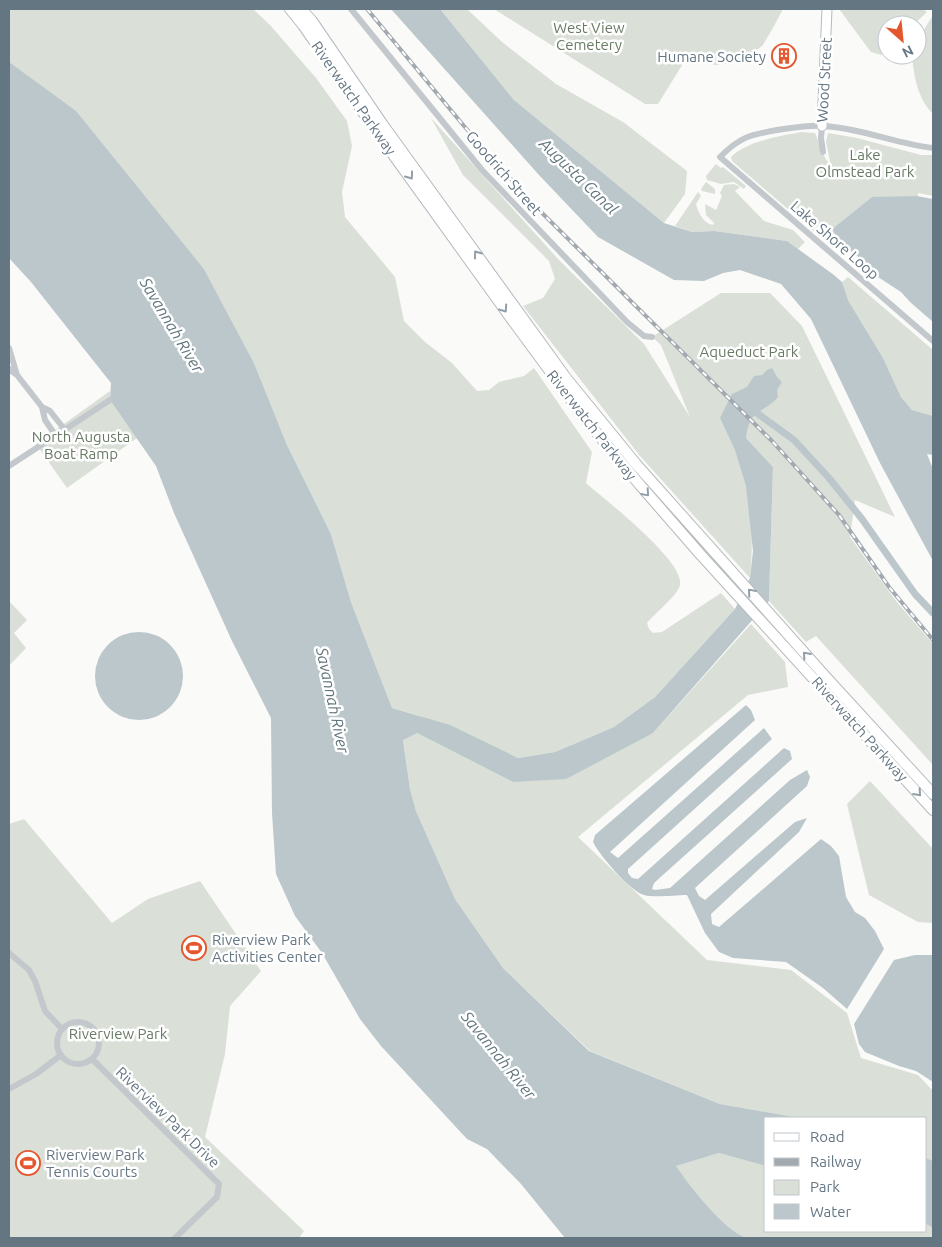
<svg xmlns="http://www.w3.org/2000/svg" width="942" height="1247" font-family="Ubuntu,sans-serif">
  <style>
    .green { fill: #dadfd7 }
    .water { fill: #bbc7cb }
    .lines { fill: none; stroke-linecap: round; stroke-linejoin: round }
    .canal { stroke: #bbc7cb; stroke-width: 7 }
    .secondary-casing { stroke: #b3babf; stroke-width: 11 }
    .primary-casing { stroke: #b5babe; stroke-width: 12 }
    .street { stroke: #c3c8cc; stroke-width: 6 }
    .secondary { stroke: #fff; stroke-width: 9 }
    .primary { stroke: #fff; stroke-width: 10 }
    .rail-casing { stroke: #a2aab0; stroke-width: 4 }
    .rail { stroke: #fff; stroke-width: 2; stroke-dasharray: 5.5; stroke-linecap: butt }
    .oneway { stroke: #939fa8 }
    .labels { text-anchor: middle; dominant-baseline: central; stroke-width: 5; stroke-linejoin: round; paint-order: stroke }
    .park-label { font-size: 15px; fill: #687a64; stroke: #fff }
    .poi-label { font-size: 15px; fill: #657683; stroke: #fff; text-anchor: start }
    .street-label { font-size: 15px; fill: #657683; stroke: #fff }
    .water-label { font-size: 16px; font-style: italic; fill: #60757c; stroke: #fff }
  </style>
  <rect width="100%" height="100%" fill="#fafaf8"/>
  <path class="green" d="M 9,9 L 253,9 L 270,25 L 316,78 L 347,121 L 352,146 L 342,192 L 345,217 L 395,277 L 404,321 L 425,342 L 452,363 L 477,391 L 489,390 L 499,382 L 524,376 L 534,368 L 592,452 L 586,483 C 604,499 685,561 680,585 C 677,596 655,613 647,623 L 649,629 L 653,633 L 662,632 L 721,593 L 735,609 L 655,697 L 614,727 L 555,752 L 518,758 L 417,715 L 392,708 L 351,602 L 331,534 L 287,445 L 254,363 L 204,269 L 149,202 L 9,62 Z
    M 440,9 L 467,9 L 502,42 L 556,84 L 623,122 L 687,171 L 685,194 L 664,223 L 514,100 Z
    M 494,9 L 783,9 L 774,26 L 763,45 L 743,62 L 715,65 L 689,54 L 658,104 L 645,104 Z
    M 839,9 L 923,9 L 927,12 L 913,25 L 887,25 L 887,49 L 881,55 L 871,52 Z
    M 933,15 L 933,114 C 918,99 914,77 912,56 L 917,55 L 917,41 Z
    M 431,118 L 559,260 L 644,344 L 690,417 L 661,345 L 652,337 L 721,293 L 770,293 L 802,326 L 895,517 L 855,500 L 850,537 L 896,601 L 933,644 L 933,765 L 816,636 L 806,642 L 769,601 L 773,467 L 746,438 L 720,418 C 725,428 731,439 735,449 C 752,488 754,536 750,578 L 640,456 L 523,306 L 543,298 L 555,279 L 549,261 L 463,175 Z
    M 802,132 L 815,133 L 825,158 L 831,166 L 826,142 L 828,133 L 857,138 L 921,155 L 933,155 L 933,196 L 918,193 L 918,197 L 872,197 L 832,229 L 840,243 L 833,248 L 732,161 L 731,157 C 747,141 780,136 802,132 Z
    M 716,164 L 721,168 L 723,167 L 746,186 L 744,189 L 734,182 L 721,184 L 707,180 L 706,176 Z
    M 706,182 L 715,189 L 715,194 L 702,191 L 701,189 Z
    M 734,184 L 740,187 L 735,191 L 764,221 L 793,230 L 805,242 L 798,249 L 787,241 L 714,231 L 692,232 L 675,226 L 698,192 L 701,196 L 696,204 C 699,214 703,223 713,225 L 714,223 L 706,215 L 705,204 L 716,210 L 722,196 L 720,193 L 724,185 Z
    M 848,277 L 933,350 L 933,416 L 912,410 L 901,397 L 883,358 L 844,293 L 842,282 Z
    M 110,391 L 110,400 L 137,438 L 67,488 L 36,444 Z
    M 9,601 L 27,620 L 14,633 L 26,648 L 9,666 Z
    M 751,624 L 785,662 L 788,687 L 748,695 L 578,837 L 707,960 L 791,970 L 847,1013 L 861,1058 L 918,1075 L 933,1091 L 933,1161 L 926,1158 L 926,1118 L 800,1118 L 720,1104 L 590,1051 L 503,968 L 455,899 L 416,811 L 410,789 L 403,739 L 417,733 L 513,782 L 653,733 Z
    M 870,781 L 933,849 L 933,923 L 918,922 L 869,895 L 847,804 Z
    M 24,819 L 112,923 L 148,899 L 200,881 L 261,971 L 230,1006 L 225,1054 L 205,1137 L 304,1231 L 299,1238 L 9,1238 L 9,824 Z
    M 719,1153 L 766,1166 L 766,1231 L 926,1231 L 926,1224 L 933,1228 L 933,1238 L 746,1238 C 722,1228 690,1188 675,1166 Z"/>
  <path class="water" d="M 391,9 L 440,9 L 514,100 L 664,223 L 692,232 L 714,231 L 787,241 L 834,275 L 842,282 L 848,300 L 883,358 L 901,397 L 912,410 L 933,416 L 933,455 L 927,454 L 933,469 L 933,561 L 880,463 L 811,319 L 781,284 L 740,270 L 723,273 L 704,281 L 674,280 L 598,237 L 539,175 Z
    M 9,62 L 76,111 L 204,269 L 254,363 L 287,445 L 331,534 L 351,602 L 392,708 L 450,725 L 518,758 L 555,752 L 614,727 L 655,697 L 735,609 L 750,578 L 753,551 L 746,486 L 735,450 L 720,418 L 732,394 L 747,387 L 754,376 L 762,375 L 767,370 L 772,368 L 777,377 L 782,382 L 777,390 L 778,397 C 762,415 750,407 746,438 L 773,467 L 769,601 L 653,733 L 566,779 L 513,782 L 417,733 L 403,740 L 410,789 L 416,811 L 455,899 L 503,968 L 589,1051 L 720,1104 L 800,1118 L 766,1118 L 766,1166 L 719,1153 L 676,1166 C 691,1188 722,1228 746,1238 L 565,1238 L 521,1184 L 487,1149 L 467,1139 L 381,1046 L 360,1019 L 322,953 L 295,916 L 276,874 L 272,813 L 271,718 L 232,641 L 174,513 L 156,466 L 110,400 L 111,383 L 31,282 L 9,258 Z
    M 917,196 L 933,199 L 933,322 L 910,302 L 901,292 L 878,277 L 869,265 L 840,243 L 832,229 L 872,197 Z
    M95 676a44 44 0 1 1 88 0a44 44 0 1 1-88 0Z
    M 746,705 L 751,710 L 755,720 L 610,852 L 618,858 L 764,728 L 772,739 L 628,869 L 628,873 L 632,878 L 638,879 L 784,748 L 790,751 L 792,759 L 654,883 L 652,889 L 655,890 L 670,888 L 790,780 L 807,770 L 810,777 L 807,786 L 695,888 L 699,896 L 705,900 L 795,822 L 807,818 L 799,832 L 711,914 L 712,924 L 719,927 L 821,839 L 831,846 L 839,856 L 846,897 L 855,912 L 865,918 L 875,931 L 884,949 L 847,1009 L 823,988 L 786,962 L 733,958 L 719,952 L 705,933 L 687,895 C 675,895 655,898 644,895 C 630,891 600,856 593,842 L 595,835 Z
    M 915,955 L 933,955 L 933,1082 L 916,1071 L 899,1066 L 865,1052 L 859,1044 L 854,1024 L 894,960 Z
    M 926,1158 L 933,1161 L 933,1228 L 926,1224 Z"/>
  <g class="lines">
    <path class="canal" d="M 750,408 L 794,440 L 829,478 L 862,519 L 915,594 L 933,613"/>
    <defs>
      <path id="secondary" d="M 822,126 L 827,9"/>
      <path id="primary" d="M 290,9 L 303,25 L 374,128 L 513,321 L 586,420 L 640,485 L 700,554 L 933,810
        M 301,9 L 312,21 L 383,125 L 566,378 L 636,464 L 825,676 L 933,794"/>
    </defs>
    <use href="#secondary" class="secondary-casing"/>
    <use href="#primary" class="primary-casing"/>
    <path class="street" d="M 351,9 L 482,170 L 627,322 L 644,336 L 652,337
      M 822,126 L 821,138 L 823,152
      M 933,148 C 896,144 861,128 823,126 C 808,125 792,128 777,130 C 749,135 740,137 720,157 L 933,341
      M 9,348 L 17,375
      M 9,369 L 17,375 L 42,407 L 50,411 L 65,430
      M 42,407 L 45,420 L 56,436
      M 9,466 L 110,400
      M 9,953 L 29,970 L 35,981 L 45,1011 L 62,1029
      M57 1043a21 21 0 1 1 42 0a21 21 0 1 1-42 0Z
      M 92,1059 L 219,1184 L 217,1197 L 175,1238
      M 9,1089 L 36,1074 L 61,1055"/>
    <use href="#secondary" class="secondary"/>
    <use href="#primary" class="primary"/>
    <defs>
      <path id="rail" d="M 367,9 L 464,126 L 533,204 L 772,441 L 839,515 L 889,587 L 933,640"/>
    </defs>
    <use href="#rail" class="rail-casing"/>
    <use href="#rail" class="rail"/>
  </g>
  <defs><path id="oneway-chevron" d="M-2-3.5L2.5 0L-2 3.5" fill="none" stroke-width="1.6" stroke-linecap="round" stroke-linejoin="round" transform="scale(1.25)"/></defs>
  <g class="oneway">
    <use href="#oneway-chevron" transform="translate(410 176) rotate(54)"/>
    <use href="#oneway-chevron" transform="translate(477 254) rotate(-126)"/>
    <use href="#oneway-chevron" transform="translate(504 309) rotate(55)"/>
    <use href="#oneway-chevron" transform="translate(646 493) rotate(49)"/>
    <use href="#oneway-chevron" transform="translate(751 592) rotate(-131)"/>
    <use href="#oneway-chevron" transform="translate(806 655) rotate(-131)"/>
    <use href="#oneway-chevron" transform="translate(918 793) rotate(48)"/>
  </g>
  <defs>
    <symbol id="building-ring" viewBox="-11 -11 22 22"><circle r="9.5" fill="#fff" stroke="#e4572e" stroke-width="1.5"/><path d="M-4-6H4V6H1V3H-1V6H-4ZM-2.5-4.3h1.7v1.8h-1.7ZM.8-4.3h1.7v1.8H.8ZM-2.5-1h1.7V.8h-1.7ZM.8-1h1.7V.8H.8Z" fill="#e4572e"/></symbol>
    <symbol id="stadium-ring" viewBox="-11 -11 22 22"><circle r="9.5" fill="#fff" stroke="#e4572e" stroke-width="1.5"/><path d="M0-5a6.5 5 0 1 0 0 10a6.5 5 0 1 0 0-10ZM-3.5-1.8h7v3.6h-7Z" fill="#e4572e"/></symbol>
  </defs>
  <g fill-rule="evenodd">
    <use href="#building-ring" x="770" y="42" width="28" height="28"/>
    <use href="#stadium-ring" x="180" y="934" width="28" height="28"/>
    <use href="#stadium-ring" x="14" y="1149" width="28" height="28"/>
  </g>
  <g class="labels">
    <g class="park-label">
      <text x="589" y="27">West View<tspan x="589" dy="17">Cemetery</tspan></text>
      <text x="865" y="154">Lake<tspan x="865" dy="17">Olmstead Park</tspan></text>
      <text x="749" y="351">Aqueduct Park</text>
      <text x="81" y="436">North Augusta<tspan x="81" dy="17">Boat Ramp</tspan></text>
      <text x="118" y="1033">Riverview Park</text>
    </g>
    <g class="poi-label">
      <text x="766" y="56" text-anchor="end">Humane Society</text>
      <text x="212" y="939">Riverview Park<tspan x="212" dy="17">Activities Center</tspan></text>
      <text x="46" y="1154">Riverview Park<tspan x="46" dy="17">Tennis Courts</tspan></text>
    </g>
    <g class="street-label">
      <text transform="translate(824 80) rotate(-87)">Wood Street</text>
      <text transform="translate(354 98) rotate(55)">Riverwatch Parkway</text>
      <text transform="translate(504 173) rotate(49)">Goodrich Street</text>
      <text transform="translate(835 240) rotate(41)">Lake Shore Loop</text>
      <text transform="translate(592 425) rotate(52)">Riverwatch Parkway</text>
      <text transform="translate(860 729) rotate(48)">Riverwatch Parkway</text>
      <text transform="translate(168 1117) rotate(44)">Riverview Park Drive</text>
    </g>
    <g class="water-label">
      <text transform="translate(579 176) rotate(44)">Augusta Canal</text>
      <text transform="translate(172 325) rotate(59)">Savannah River</text>
      <text transform="translate(333 700) rotate(78)">Savannah River</text>
      <text transform="translate(499 1055) rotate(51)">Savannah River</text>
    </g>
  </g>
  <rect width="942" height="1247" fill="none" stroke="#657683" stroke-width="20"/>
  <rect x="764" y="1117" width="162" height="115" fill="#ffffff" stroke="#c1c8cd"/>
  <rect x="774" y="1133" width="25" height="8" fill="#ffffff" stroke="#c1c8cd"/>
  <text x="810" y="1142" font-size="15" fill="#657683">Road</text>
  <rect x="774" y="1158" width="25" height="8" fill="#a2aab0" stroke="#c1c8cd"/>
  <text x="810" y="1167" font-size="15" fill="#657683">Railway</text>
  <rect x="774" y="1180" width="25" height="15" fill="#dadfd7" stroke="#c1c8cd"/>
  <text x="810" y="1192" font-size="15" fill="#657683">Park</text>
  <rect x="774" y="1204" width="25" height="15" fill="#bbc7cb" stroke="#c1c8cd"/>
  <text x="810" y="1217" font-size="15" fill="#657683">Water</text>
  <g transform="translate(902 40) rotate(153)"><circle r="24" fill="#ffffff" stroke="#c1c8cd"/>
  <path d="M0-4L9 19L0 12L-9 19Z" fill="#e4572e"/>
  <text y="-8" font-size="14" font-weight="bold" text-anchor="middle" fill="#657683">N</text>
  </g>
</svg>
